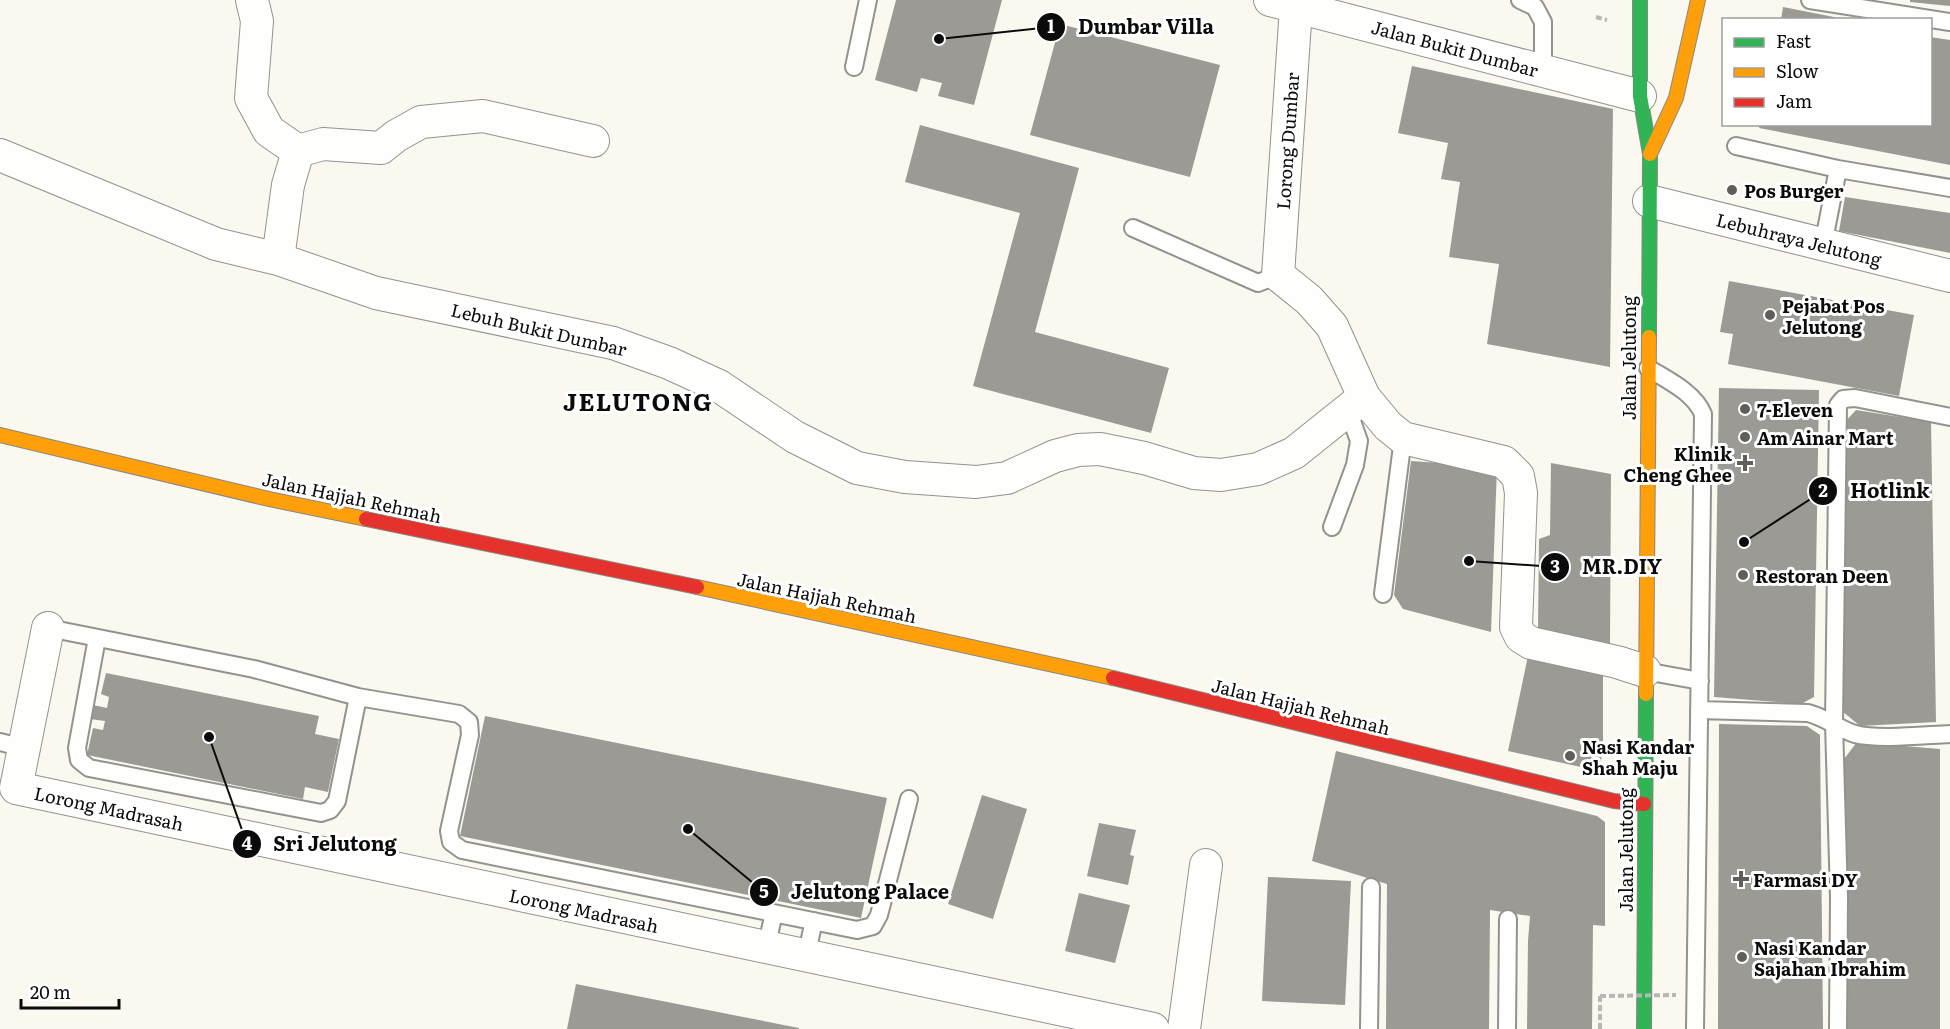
<svg xmlns="http://www.w3.org/2000/svg" width="1950" height="1029" font-family="Literata,serif">
  <style>
    .building { fill: #9c9a95 }
    .lines { fill: none; stroke-linecap: round; stroke-linejoin: round }
    .lane-casing { stroke: #93928e; stroke-width: 20 }
    .street-casing { stroke: #93928e; stroke-width: 34 }
    .fast-casing { stroke: #898884; stroke-width: 16 }
    .slow-casing { stroke: #898884; stroke-width: 16 }
    .jam-casing { stroke: #898884; stroke-width: 16 }
    .path { stroke: #b7b7b5; stroke-width: 4; stroke-dasharray: 6 3; stroke-linecap: butt }
    .lane { stroke: #fefefd; stroke-width: 16 }
    .street { stroke: #fefefd; stroke-width: 32 }
    .fast { stroke: #30b455; stroke-width: 14 }
    .slow { stroke: #ff9f0a; stroke-width: 14 }
    .jam { stroke: #e5322d; stroke-width: 14 }
    .path-bridge { stroke: #b7b7b5; stroke-width: 4; stroke-dasharray: 6 3; stroke-linecap: butt }
    .poi-dot { fill: #5f5e5b; stroke: #fff; stroke-width: 2 }
    .labels { text-anchor: middle; dominant-baseline: central; stroke-width: 6; stroke-linejoin: round; paint-order: stroke }
    .street-label { font-size: 18px; fill: #0b0b0b; stroke: #fff }
    .poi-label { font-size: 18px; font-weight: bold; fill: #0b0b0b; stroke: #fff; text-anchor: start }
    .district-label { font-size: 24px; font-weight: bold; letter-spacing: 1.5px; fill: #0b0b0b; stroke: #fff }
    .leader { fill: none; stroke: #0b0b0b; stroke-width: 2 }
    .callout-dot { fill: #0b0b0b; stroke: #fff; stroke-width: 2 }
    .mark-label { font-size: 18px; text-anchor: middle; font-weight: bold; fill: #fff }
    .callout-label { font-size: 20px; text-anchor: middle; font-weight: bold; fill: #0b0b0b; stroke: #fff; stroke-width: 6; stroke-linejoin: round; paint-order: stroke }
  </style>
  <rect width="100%" height="100%" fill="#faf8ef"/>
  <path class="building" d="M 896,0 L 1002,0 L 974,105 L 938,96 L 942,83 L 921,78 L 917,92 L 875,80 Z
    M 1910,0 L 1950,0 L 1950,6 L 1910,2 Z
    M 1783,7 L 1839,18 L 1839,20 L 1781,20 Z
    M 1060,24 L 1220,65 L 1190,177 L 1030,135 Z
    M 1930,37 L 1950,40 L 1950,165 L 1759,128 L 1760,124 L 1930,124 Z
    M 1412,66 L 1613,109 L 1610,367 L 1487,344 L 1499,264 L 1449,257 L 1460,182 L 1441,179 L 1448,143 L 1398,133 Z
    M 920,125 L 1079,168 L 1035,332 L 1169,368 L 1151,433 L 973,386 L 1020,213 L 905,182 Z
    M 1845,197 L 1950,213 L 1950,253 L 1839,231 Z
    M 1729,281 L 1914,315 L 1899,396 L 1728,364 L 1733,334 L 1720,332 Z
    M 1719,388 L 1819,390 L 1814,697 L 1801,704 L 1714,697 Z
    M 1856,410 L 1931,422 L 1936,722 L 1860,726 L 1842,711 L 1842,425 Z
    M 1411,461 L 1497,467 L 1491,632 L 1403,609 L 1394,595 Z
    M 1551,463 L 1611,474 L 1610,646 L 1538,628 L 1539,539 L 1550,535 Z
    M 1528,656 L 1603,670 L 1603,750 L 1599,771 L 1508,751 Z
    M 106,673 L 319,716 L 315,734 L 339,739 L 328,792 L 305,787 L 303,799 L 87,755 L 93,728 L 103,730 L 105,721 L 90,719 L 93,705 L 107,708 L 109,697 L 101,694 Z
    M 485,716 L 887,798 L 861,918 L 460,836 Z
    M 1719,724 L 1807,726 L 1820,735 L 1823,1029 L 1718,1029 Z
    M 1857,742 L 1940,749 L 1940,1029 L 1845,1029 L 1841,763 Z
    M 1336,751 L 1597,816 L 1605,822 L 1605,926 L 1593,925 L 1592,1029 L 1527,1029 L 1528,941 L 1530,916 L 1490,910 L 1489,1029 L 1386,1029 L 1387,884 L 1312,861 Z
    M 982,795 L 1027,809 L 993,919 L 948,904 Z
    M 1099,823 L 1136,830 L 1130,855 L 1134,856 L 1128,885 L 1087,876 Z
    M 1268,877 L 1351,881 L 1345,1005 L 1262,1001 Z
    M 1079,893 L 1130,905 L 1115,963 L 1065,951 Z
    M 576,984 L 799,1028 L 799,1029 L 567,1029 Z"/>
  <g class="lines">
    <defs>
      <path id="lane" d="M 1520,0 L 1535,7 L 1543,22 L 1543,71
        M 1810,0 L 1950,22
        M 854,67 L 868,0
        M 1736,146 L 1838,169
        M 1133,228 L 1258,283 L 1278,275
        M 1823,245 L 1838,169 L 1950,188
        M 1648,368 C 1667,380 1694,392 1703,414 L 1695,1029
        M 1332,527 L 1355,465 L 1359,441 L 1348,410
        M 1383,594 L 1403,438
        M 48,628 L 254,669 L 358,697 L 459,714 L 469,722 L 470,735 L 449,831 L 451,842 L 462,850 L 857,930 L 873,926 L 879,915 L 909,799
        M 97,638 L 77,748 L 79,760 L 89,768 L 321,813 L 330,810 L 337,801 L 358,697
        M 1645,671 L 1700,681
        M 1699,710 L 1808,713 C 1825,717 1839,729 1855,734 C 1878,740 1925,735 1950,734
        M 0,742 L 24,748
        M 766,948 L 774,913
        M 806,956 L 814,921
        M 1369,1029 L 1371,887
        M 1507,1029 L 1508,919
        M 1838,1029 L 1839,898 L 1834,723 L 1838,405 L 1843,399 L 1855,398 L 1950,417"/>
      <path id="street" d="M 252,0 L 257,21 L 251,98 L 269,131 L 298,151
        M 1270,0 L 1640,96
        M 1296,7 L 1278,275 L 1309,300 L 1332,326 L 1364,397 L 1388,426 L 1403,438 L 1504,462 L 1518,476 L 1521,493 L 1516,627 L 1521,637 L 1531,643 L 1617,662 L 1645,671
        M 0,155 L 216,244 L 278,259 L 376,293 L 613,343 L 669,363 L 719,386 L 795,437 L 857,468 L 905,477 L 976,482 L 1007,478 L 1055,456 L 1078,450 L 1100,449 L 1144,458 L 1194,473 L 1221,475 L 1258,469 L 1294,453 L 1364,397
        M 1649,201 L 1950,276
        M 278,259 L 288,185 L 298,151 L 323,144 L 381,148 L 396,136 L 421,122 L 483,116 L 593,141
        M 48,628 L 16,788 L 1153,1029
        M 1184,1029 L 1206,865"/>
      <path id="fast" d="M 1640,0 L 1640,96 L 1650,154 L 1649,337
        M 1644,1029 L 1646,694"/>
      <path id="slow" d="M 1650,154 L 1676,98 L 1698,0
        M 0,435 L 269,499 L 366,519
        M 697,587 L 1113,678
        M 1646,694 L 1649,337"/>
      <path id="jam" d="M 366,519 L 697,587
        M 1113,678 L 1614,801 L 1644,804"/>
    </defs>
    <use href="#lane" class="lane-casing"/>
    <use href="#street" class="street-casing"/>
    <use href="#fast" class="fast-casing"/>
    <use href="#slow" class="slow-casing"/>
    <use href="#jam" class="jam-casing"/>
    <path class="path" d="M 1596,17 L 1607,20
      M 1600,1029 L 1600,996"/>
    <use href="#lane" class="lane"/>
    <use href="#street" class="street"/>
    <use href="#fast" class="fast"/>
    <use href="#slow" class="slow"/>
    <use href="#jam" class="jam"/>
    <path class="path-bridge" d="M 1600,996 L 1676,995"/>
  </g>
  <g class="poi-dot">
    <circle cx="1732" cy="190" r="6"/>
    <circle cx="1770" cy="315" r="6"/>
    <circle cx="1745" cy="409" r="6"/>
    <circle cx="1745" cy="437" r="6"/>
    <path d="M1742 454h6v6h6v6h-6v6h-6v-6h-6v-6h6z"/>
    <circle cx="1743" cy="575" r="6"/>
    <circle cx="1570" cy="756" r="6"/>
    <path d="M1738 870h6v6h6v6h-6v6h-6v-6h-6v-6h6z"/>
    <circle cx="1742" cy="957" r="6"/>
  </g>
  <g class="labels">
    <g class="street-label">
      <text transform="translate(1455 48) rotate(15)">Jalan Bukit Dumbar</text>
      <text transform="translate(1287 141) rotate(-86)">Lorong Dumbar</text>
      <text transform="translate(1799 239) rotate(14)">Lebuhraya Jelutong</text>
      <text transform="translate(539 329) rotate(13)">Lebuh Bukit Dumbar</text>
      <text transform="translate(1628 358) rotate(-90)">Jalan Jelutong</text>
      <text transform="translate(352 497) rotate(12)">Jalan Hajjah Rehmah</text>
      <text transform="translate(827 597) rotate(12)">Jalan Hajjah Rehmah</text>
      <text transform="translate(1301 706) rotate(14)">Jalan Hajjah Rehmah</text>
      <text transform="translate(109 808) rotate(12)">Lorong Madrasah</text>
      <text transform="translate(1625 850) rotate(-90)">Jalan Jelutong</text>
      <text transform="translate(584 910) rotate(12)">Lorong Madrasah</text>
    </g>
    <g class="poi-label">
      <text x="1744" y="190">Pos Burger</text>
      <text x="1782" y="305">Pejabat Pos<tspan x="1782" dy="21">Jelutong</tspan></text>
      <text x="1757" y="409">7-Eleven</text>
      <text x="1757" y="437">Am Ainar Mart</text>
      <text x="1732" y="453" text-anchor="end">Klinik<tspan x="1732" dy="21">Cheng Ghee</tspan></text>
      <text x="1755" y="575">Restoran Deen</text>
      <text x="1582" y="746">Nasi Kandar<tspan x="1582" dy="21">Shah Maju</tspan></text>
      <text x="1753" y="879">Farmasi DY</text>
      <text x="1754" y="947">Nasi Kandar<tspan x="1754" dy="21">Sajahan Ibrahim</tspan></text>
    </g>
    <g class="district-label">
      <text x="638" y="400">JELUTONG</text>
    </g>
  </g>
  <path class="leader" d="M939 39L1051 27M1744 542L1823 491M1469 561L1555 567M209 737L247 844M688 829L764 892"/>
  <g class="callout-dot">
    <circle cx="939" cy="39" r="6"/>
    <circle cx="1744" cy="542" r="6"/>
    <circle cx="1469" cy="561" r="6"/>
    <circle cx="209" cy="737" r="6"/>
    <circle cx="688" cy="829" r="6"/>
    <circle cx="1051" cy="27" r="15"/>
    <circle cx="1823" cy="491" r="15"/>
    <circle cx="1555" cy="567" r="15"/>
    <circle cx="247" cy="844" r="15"/>
    <circle cx="764" cy="892" r="15"/>
  </g>
  <g class="mark-label">
    <text x="1051" y="33">1</text>
    <text x="1823" y="497">2</text>
    <text x="1555" y="573">3</text>
    <text x="247" y="850">4</text>
    <text x="764" y="898">5</text>
  </g>
  <g class="callout-label">
    <text x="1146" y="34">Dumbar Villa</text>
    <text x="1890" y="498">Hotlink</text>
    <text x="1622" y="574">MR.DIY</text>
    <text x="335" y="851">Sri Jelutong</text>
    <text x="870" y="899">Jelutong Palace</text>
  </g>
  <rect x="1722" y="18" width="210" height="108" fill="#ffffff" stroke="#9d9d9d" stroke-width="1.5"/>
  <rect x="1734" y="38" width="30" height="9" fill="#30b455" stroke="#9d9d9d" stroke-width="1.5"/>
  <text x="1776" y="48" font-size="18" fill="#0b0b0b">Fast</text>
  <rect x="1734" y="68" width="30" height="9" fill="#ff9f0a" stroke="#9d9d9d" stroke-width="1.5"/>
  <text x="1776" y="78" font-size="18" fill="#0b0b0b">Slow</text>
  <rect x="1734" y="98" width="30" height="9" fill="#e5322d" stroke="#9d9d9d" stroke-width="1.5"/>
  <text x="1776" y="108" font-size="18" fill="#0b0b0b">Jam</text>
  <path d="M21 999v9h98v-9" fill="none" stroke="#0b0b0b" stroke-width="3"/>
  <text x="30" y="999" font-size="18" fill="#0b0b0b" stroke="#ffffff" stroke-width="4.5" paint-order="stroke">20 m</text>
</svg>
